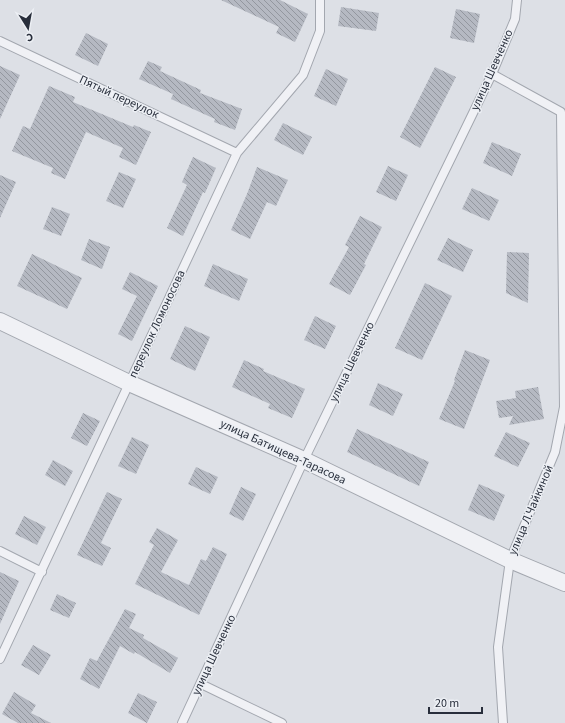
<svg xmlns="http://www.w3.org/2000/svg" width="565" height="723" font-family="'Source Sans 3',sans-serif">
  <style>
    .building { fill: url(#building-back-hatch) }
    .lines { fill: none; stroke-linecap: round; stroke-linejoin: round }
    .lane-casing { stroke: #a3a7af; stroke-width: 10 }
    .street-casing { stroke: #a3a7af; stroke-width: 18 }
    .lane { stroke: #f0f1f5; stroke-width: 8 }
    .street { stroke: #f0f1f5; stroke-width: 16 }
    .labels { text-anchor: middle; dominant-baseline: central; stroke-width: 3; stroke-linejoin: round; paint-order: stroke }
    .street-label { font-size: 12px; fill: #282e3b; stroke: #eceff4 }
  </style>
  <defs>
    <pattern id="building-back-hatch" width="6" height="6" patternUnits="userSpaceOnUse"><rect width="6" height="6" fill="#b5b9c2"/><path d="M-1 5l2 2M0 0l6 6M5-1l2 2" fill="none" stroke="#93979f"/></pattern>
  </defs>
  <rect width="100%" height="100%" fill="#dde0e6"/>
  <path class="building" d="M 221,0 L 280,0 L 308,14 L 295,42 L 276,33 L 279,27 Z
    M 341,7 L 379,13 L 376,31 L 338,26 Z
    M 456,9 L 480,14 L 474,43 L 450,38 Z
    M 86,33 L 108,44 L 98,66 L 75,55 Z
    M 148,61 L 162,67 L 160,71 L 201,90 L 200,93 L 242,109 L 235,130 L 214,122 L 215,119 L 171,99 L 173,94 L 139,79 Z
    M 0,66 L 20,75 L 0,119 Z
    M 435,67 L 456,77 L 420,148 L 400,137 Z
    M 326,69 L 348,79 L 336,106 L 314,96 Z
    M 49,86 L 75,97 L 73,102 L 133,127 L 134,125 L 151,132 L 136,165 L 119,157 L 123,148 L 86,132 L 65,179 L 51,173 L 53,168 L 12,151 L 23,126 L 30,129 Z
    M 283,123 L 312,137 L 303,155 L 274,140 Z
    M 492,142 L 521,154 L 512,176 L 483,163 Z
    M 193,157 L 216,168 L 205,193 L 203,192 L 183,236 L 167,228 L 187,185 L 182,182 Z
    M 388,166 L 408,175 L 396,201 L 376,192 Z
    M 257,167 L 288,180 L 276,206 L 267,202 L 250,239 L 231,230 L 247,194 Z
    M 119,172 L 136,179 L 123,208 L 106,201 Z
    M 0,175 L 16,182 L 0,218 Z
    M 472,188 L 499,200 L 489,221 L 462,209 Z
    M 52,207 L 70,214 L 61,236 L 43,229 Z
    M 360,216 L 382,227 L 364,264 L 366,265 L 350,295 L 329,284 L 349,247 L 345,245 Z
    M 448,238 L 473,250 L 463,272 L 437,260 Z
    M 89,239 L 110,247 L 102,269 L 81,260 Z
    M 507,252 L 529,253 L 528,303 L 506,293 Z
    M 32,254 L 82,278 L 67,309 L 17,286 Z
    M 213,264 L 248,279 L 239,301 L 204,286 Z
    M 130,272 L 158,286 L 132,341 L 118,334 L 137,296 L 122,289 Z
    M 425,283 L 452,296 L 422,360 L 395,348 Z
    M 315,316 L 336,326 L 325,349 L 304,340 Z
    M 185,326 L 210,337 L 195,371 L 170,359 Z
    M 465,350 L 490,360 L 464,429 L 439,419 L 455,381 L 454,380 Z
    M 244,360 L 264,369 L 263,371 L 305,389 L 292,418 L 268,408 L 270,404 L 232,387 Z
    M 378,383 L 403,394 L 393,416 L 369,405 Z
    M 538,387 L 544,419 L 509,425 L 513,416 L 499,418 L 496,401 L 516,398 L 515,391 Z
    M 83,413 L 100,421 L 87,446 L 71,438 Z
    M 357,429 L 429,462 L 419,486 L 347,452 Z
    M 506,432 L 530,443 L 518,467 L 494,456 Z
    M 132,437 L 149,445 L 136,474 L 118,466 Z
    M 53,460 L 73,471 L 65,486 L 45,475 Z
    M 196,467 L 218,477 L 210,494 L 188,484 Z
    M 479,484 L 505,495 L 494,521 L 468,510 Z
    M 241,487 L 256,494 L 243,521 L 229,514 Z
    M 107,492 L 122,499 L 101,543 L 111,548 L 102,566 L 77,555 Z
    M 24,516 L 46,527 L 37,545 L 15,534 Z
    M 157,528 L 178,540 L 161,572 L 189,585 L 201,559 L 206,561 L 213,547 L 227,554 L 199,615 L 135,584 L 154,545 L 149,542 Z
    M 0,572 L 19,581 L 0,624 Z
    M 57,594 L 76,603 L 69,618 L 50,610 Z
    M 125,609 L 136,614 L 129,628 L 144,635 L 143,638 L 178,658 L 170,673 L 135,652 L 134,654 L 120,646 L 99,689 L 80,679 L 90,658 L 97,661 Z
    M 33,645 L 51,655 L 39,675 L 21,665 Z
    M 14,692 L 36,705 L 31,713 L 51,723 L 18,723 L 2,714 Z
    M 138,693 L 157,702 L 147,723 L 128,713 Z"/>
  <g class="lines">
    <defs>
      <path id="lane" d="M 0,41 L 237,153
        M 492,74 L 561,112 L 564,407 L 555,452 L 510,560 L 498,647 L 503,723
        M 0,551 L 42,572
        M 0,659 L 237,153 L 303,75 L 320,31 L 320,0
        M 201,684 L 282,723
        M 182,723 L 304,460 L 492,74 L 515,19 L 517,0"/>
      <path id="street" d="M 0,321 L 129,383 L 304,460 L 510,560 L 565,583"/>
    </defs>
    <use href="#lane" class="lane-casing"/>
    <use href="#street" class="street-casing"/>
    <use href="#lane" class="lane"/>
    <use href="#street" class="street"/>
  </g>
  <g class="labels">
    <g class="street-label">
      <text transform="translate(492 70) rotate(-66)">улица Шевченко</text>
      <text transform="translate(119 97) rotate(25)">Пятый переулок</text>
      <text transform="translate(157 324) rotate(-65)">переулок Ломоносова</text>
      <text transform="translate(352 362) rotate(-64)">улица Шевченко</text>
      <text transform="translate(283 452) rotate(25)">улица Батищева-Тарасова</text>
      <text transform="translate(531 510) rotate(-67)">улица Л.Чайкиной</text>
      <text transform="translate(214 655) rotate(-65)">улица Шевченко</text>
    </g>
  </g>
  <g transform="translate(28 28) rotate(169)" stroke="#eceff4" stroke-width="3" paint-order="stroke">
  <path d="M0-3L7 15L0 10L-7 15Z" fill="#282e3b"/>
  <text y="-6" font-size="11" font-weight="bold" text-anchor="middle" fill="#282e3b">С</text>
  </g>
  <path d="M429 707v6h53v-6" fill="none" stroke="#282e3b" stroke-width="2"/>
  <text x="435" y="707" font-size="12" fill="#282e3b" stroke="#eceff4" stroke-width="3" paint-order="stroke">20 m</text>
</svg>
